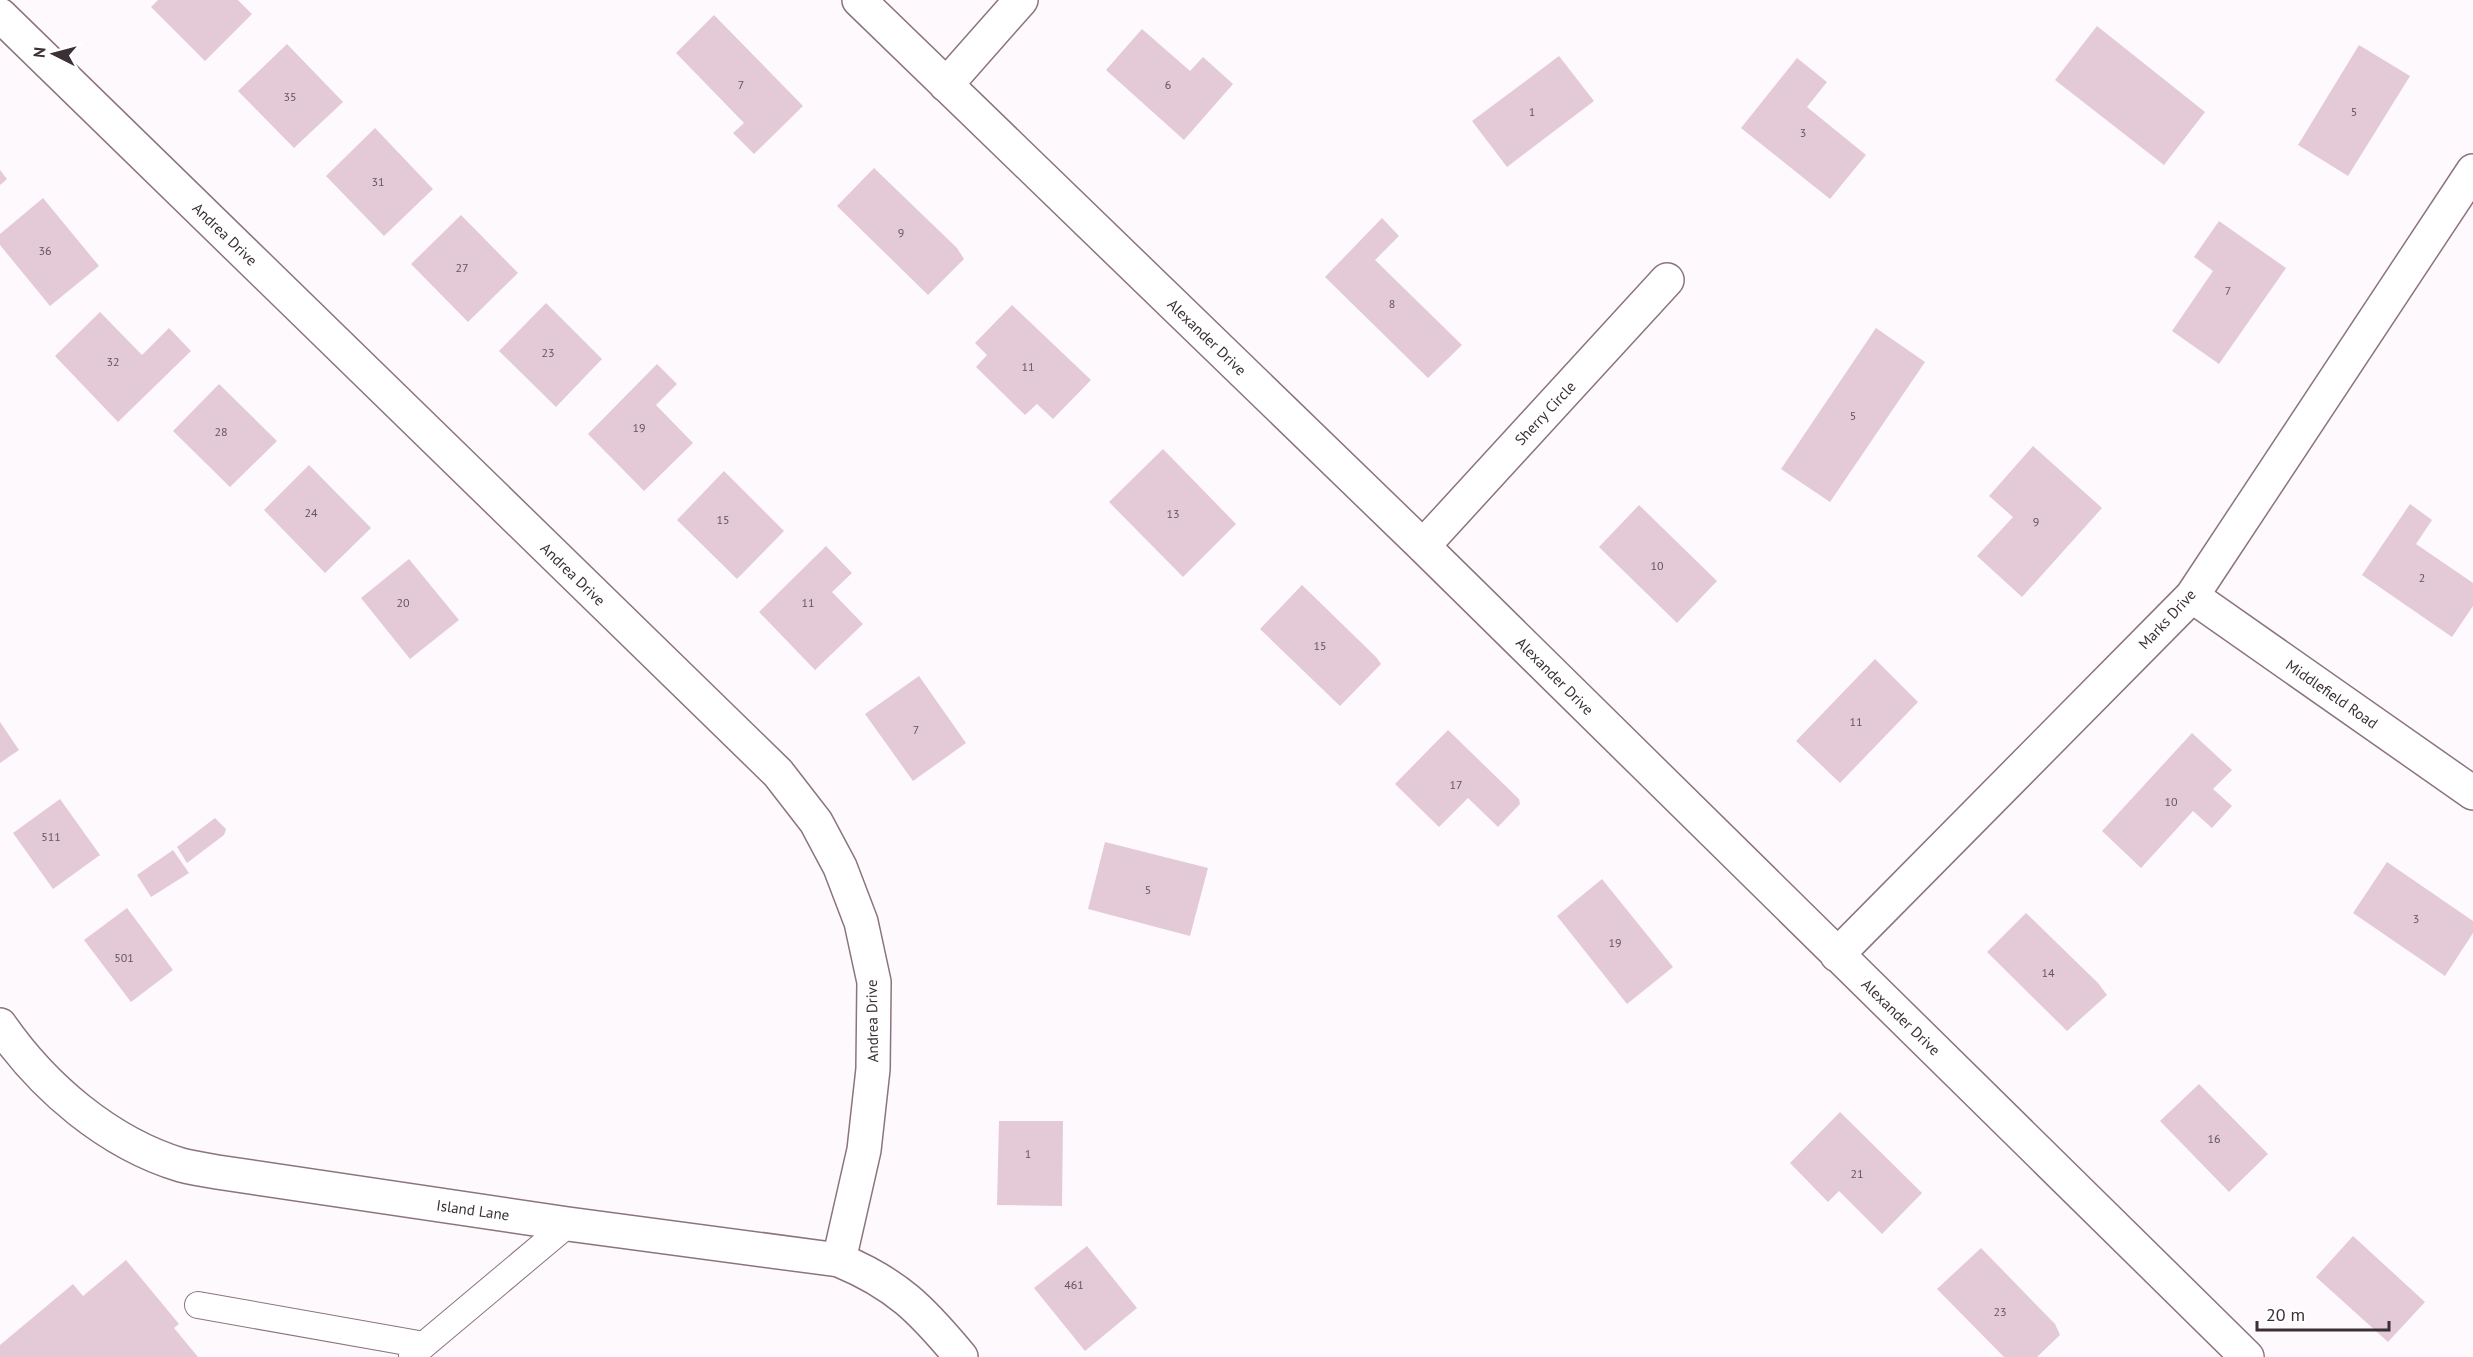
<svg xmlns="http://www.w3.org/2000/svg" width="2473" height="1357" font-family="'PT Sans',sans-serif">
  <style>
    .building { fill: #e3cad6 }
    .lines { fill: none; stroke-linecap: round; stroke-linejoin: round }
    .lane-casing { stroke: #8b747f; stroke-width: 28 }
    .street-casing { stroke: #8b747f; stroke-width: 36 }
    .secondary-casing { stroke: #8b747f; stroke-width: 36 }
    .lane { stroke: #fff; stroke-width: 26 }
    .street { stroke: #fff; stroke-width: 33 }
    .secondary { stroke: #fff; stroke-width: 33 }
    .labels { text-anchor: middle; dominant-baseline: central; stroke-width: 6; stroke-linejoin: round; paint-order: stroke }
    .number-label { font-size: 12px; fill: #64565d }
    .street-label { font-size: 15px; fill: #3a3035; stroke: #fff }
  </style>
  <rect width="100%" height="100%" fill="#fef9fc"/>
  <path class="building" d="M 158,0 L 238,0 L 252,14 L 205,61 L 151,7 Z
    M 714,15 L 803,106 L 754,154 L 733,133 L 744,123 L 676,53 Z
    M 2097,26 L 2205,112 L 2164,165 L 2055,80 Z
    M 1142,29 L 1190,71 L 1203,57 L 1233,84 L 1184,140 L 1106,70 Z
    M 287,44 L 343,102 L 294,148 L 238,91 Z
    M 2359,45 L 2410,76 L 2348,176 L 2298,145 Z
    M 1559,56 L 1594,101 L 1507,167 L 1472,121 Z
    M 1797,58 L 1827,82 L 1807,107 L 1866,155 L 1830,199 L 1741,128 Z
    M 375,128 L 433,189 L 384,236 L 326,176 Z
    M 874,168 L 957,248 L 964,259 L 928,295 L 837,206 Z
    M 0,170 L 7,179 L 0,185 Z
    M 43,198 L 99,266 L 50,306 L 0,245 L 0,234 Z
    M 461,215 L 518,273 L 468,322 L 411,264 Z
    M 1382,218 L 1399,236 L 1375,260 L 1462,345 L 1428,378 L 1325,277 Z
    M 2219,221 L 2286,268 L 2219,364 L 2172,331 L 2213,271 L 2194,257 Z
    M 546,303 L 602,359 L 556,407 L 499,351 Z
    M 1012,305 L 1091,380 L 1053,419 L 1037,404 L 1025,415 L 976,367 L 987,355 L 975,343 Z
    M 100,312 L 142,355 L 169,328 L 191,351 L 118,422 L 55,356 Z
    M 1876,328 L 1925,362 L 1830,502 L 1781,469 Z
    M 657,364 L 677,384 L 656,405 L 693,443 L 644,491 L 588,434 Z
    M 219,384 L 277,441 L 230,487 L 173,431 Z
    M 2033,446 L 2102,508 L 2022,597 L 1977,556 L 2013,517 L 1989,496 Z
    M 1163,449 L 1236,524 L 1183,577 L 1109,502 Z
    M 309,465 L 371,528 L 325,573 L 264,510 Z
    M 724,471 L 784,531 L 737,579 L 677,520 Z
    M 2410,504 L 2432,520 L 2416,544 L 2473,583 L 2473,606 L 2452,637 L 2362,575 Z
    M 1639,505 L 1717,581 L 1677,623 L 1599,547 Z
    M 826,546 L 852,573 L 832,592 L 863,624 L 815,670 L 759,612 Z
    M 409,559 L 459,620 L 410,659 L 361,598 Z
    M 1302,585 L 1376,657 L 1381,664 L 1340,706 L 1260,629 Z
    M 1875,659 L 1918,702 L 1840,783 L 1796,741 Z
    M 919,676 L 966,743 L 913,781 L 865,714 Z
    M 0,722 L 19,750 L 0,763 Z
    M 1448,730 L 1519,799 L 1520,804 L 1498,827 L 1468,798 L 1439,827 L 1395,784 Z
    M 2192,733 L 2232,770 L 2213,789 L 2232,806 L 2212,828 L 2193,811 L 2141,868 L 2102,831 Z
    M 60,799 L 100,855 L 53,889 L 13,833 Z
    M 215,818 L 226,829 L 224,835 L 187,863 L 177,847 Z
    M 1105,842 L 1208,868 L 1190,936 L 1088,909 Z
    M 173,850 L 189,873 L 151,897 L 137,875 Z
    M 2387,862 L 2473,921 L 2473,933 L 2445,976 L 2353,913 Z
    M 1602,879 L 1673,967 L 1627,1004 L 1557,916 Z
    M 127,908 L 173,970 L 131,1002 L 84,940 Z
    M 2026,913 L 2098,983 L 2107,995 L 2067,1031 L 1987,952 Z
    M 2199,1084 L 2268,1154 L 2229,1192 L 2160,1121 Z
    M 1840,1112 L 1922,1193 L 1882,1234 L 1839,1191 L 1828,1202 L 1790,1163 Z
    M 999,1121 L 1063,1121 L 1062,1206 L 997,1205 Z
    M 2353,1236 L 2425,1302 L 2388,1342 L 2316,1277 Z
    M 1087,1246 L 1137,1308 L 1085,1351 L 1034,1288 Z
    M 1981,1248 L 2055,1324 L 2060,1335 L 2037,1357 L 2004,1357 L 1937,1289 Z
    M 126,1260 L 179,1324 L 174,1328 L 198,1357 L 0,1357 L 0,1345 L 73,1284 L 83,1296 Z"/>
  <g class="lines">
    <defs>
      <path id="lane" d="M 198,1305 L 424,1345
        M 412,1355 L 568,1224"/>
      <path id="street" d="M 859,0 L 1423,546 L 2247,1357
        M 0,15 L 778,773 L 816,822 L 840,867 L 861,922 L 874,982 L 873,1069 L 864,1150 L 839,1260
        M 946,85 L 1021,0
        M 1423,546 L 1667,280
        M 2192,596 L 2473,793
        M 1837,955 L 2192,596 L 2473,171"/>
      <path id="secondary" d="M 0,1025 C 43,1087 108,1143 181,1165 C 193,1168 205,1170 217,1172 L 568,1224 L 839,1260 C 897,1284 922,1310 961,1357"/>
    </defs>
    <use href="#lane" class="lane-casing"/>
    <use href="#street" class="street-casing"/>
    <use href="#secondary" class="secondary-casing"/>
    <use href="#lane" class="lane"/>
    <use href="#street" class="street"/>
    <use href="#secondary" class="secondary"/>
  </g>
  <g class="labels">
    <g class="number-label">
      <text x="741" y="84">7</text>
      <text x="1168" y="84">6</text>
      <text x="290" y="96">35</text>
      <text x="1532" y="111">1</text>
      <text x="2354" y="111">5</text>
      <text x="1803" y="132">3</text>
      <text x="378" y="181">31</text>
      <text x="901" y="232">9</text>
      <text x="45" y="250">36</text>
      <text x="462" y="267">27</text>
      <text x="2228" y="290">7</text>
      <text x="1392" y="303">8</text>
      <text x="548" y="352">23</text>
      <text x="113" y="361">32</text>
      <text x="1028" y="366">11</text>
      <text x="1853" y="415">5</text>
      <text x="639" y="427">19</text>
      <text x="221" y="431">28</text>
      <text x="311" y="512">24</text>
      <text x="1173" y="513">13</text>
      <text x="723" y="519">15</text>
      <text x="2036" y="521">9</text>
      <text x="1657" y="565">10</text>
      <text x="2422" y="577">2</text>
      <text x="403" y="602">20</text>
      <text x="808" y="602">11</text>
      <text x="1320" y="645">15</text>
      <text x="1856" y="721">11</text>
      <text x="916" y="729">7</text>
      <text x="1456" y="784">17</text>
      <text x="2171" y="801">10</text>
      <text x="51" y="836">511</text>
      <text x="1148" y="889">5</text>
      <text x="2416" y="918">3</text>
      <text x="1615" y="942">19</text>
      <text x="124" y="957">501</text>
      <text x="2048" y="972">14</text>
      <text x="2214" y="1138">16</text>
      <text x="1028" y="1153">1</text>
      <text x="1857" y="1173">21</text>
      <text x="1074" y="1284">461</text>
      <text x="2000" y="1311">23</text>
    </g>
    <g class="street-label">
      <text transform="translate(225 234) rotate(44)">Andrea Drive</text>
      <text transform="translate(1207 337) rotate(44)">Alexander Drive</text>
      <text transform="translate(1545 413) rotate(-47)">Sherry Circle</text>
      <text transform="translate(573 574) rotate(44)">Andrea Drive</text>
      <text transform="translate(2167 619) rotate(-47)">Marks Drive</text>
      <text transform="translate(1555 676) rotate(45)">Alexander Drive</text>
      <text transform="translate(2332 694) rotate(35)">Middlefield Road</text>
      <text transform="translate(1901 1017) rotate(44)">Alexander Drive</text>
      <text transform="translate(872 1021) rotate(-91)">Andrea Drive</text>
      <text transform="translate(473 1210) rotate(8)">Island Lane</text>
    </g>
  </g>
  <g transform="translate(54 54) rotate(276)" stroke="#ffffff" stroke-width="4.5" paint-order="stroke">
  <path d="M0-4.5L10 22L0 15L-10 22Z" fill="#3a3035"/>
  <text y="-9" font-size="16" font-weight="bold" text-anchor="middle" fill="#3a3035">N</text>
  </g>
  <path d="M2257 1321v9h132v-9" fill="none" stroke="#3a3035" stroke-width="3"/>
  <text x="2266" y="1321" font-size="18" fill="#3a3035" stroke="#ffffff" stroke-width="4.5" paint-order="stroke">20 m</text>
</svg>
